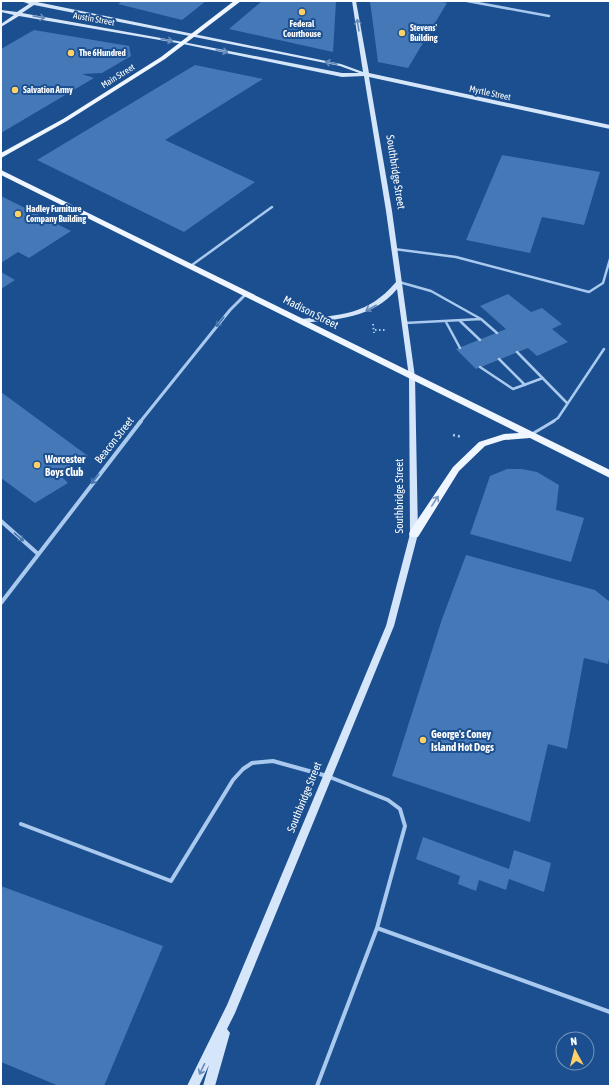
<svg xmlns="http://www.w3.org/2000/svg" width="611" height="1087" font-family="'Asap Condensed',sans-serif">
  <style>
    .building { fill: #4478b7 }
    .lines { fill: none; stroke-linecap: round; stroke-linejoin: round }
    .path-far1 { stroke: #a9c9ee; stroke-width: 2; stroke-dasharray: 1.5 2.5; stroke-linecap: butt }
    .path { stroke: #a9c9ee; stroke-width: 2.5; stroke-dasharray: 2 3; stroke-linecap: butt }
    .lane-far2 { stroke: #a9c9ee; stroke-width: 2.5 }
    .lane-far1 { stroke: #a9c9ee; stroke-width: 3 }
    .lane { stroke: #a9c9ee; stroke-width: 4 }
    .street-far2 { stroke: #a9c9ee; stroke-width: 2.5 }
    .street-far1 { stroke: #a9c9ee; stroke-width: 3 }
    .street { stroke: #a9c9ee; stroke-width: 4 }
    .secondary { fill: #d6e6fa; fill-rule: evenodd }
    .primary { fill: #f0f6ff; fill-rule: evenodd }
    .oneway { stroke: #668bba }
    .oneway2 { stroke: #4674ac }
    .oneway3 { stroke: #7b9ac1 }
    .poi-dot { fill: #ffd166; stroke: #1b4f8f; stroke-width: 1.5 }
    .labels { text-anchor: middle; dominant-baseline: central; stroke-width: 4; stroke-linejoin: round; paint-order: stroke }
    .far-street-label { font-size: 9px; fill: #fff; stroke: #1b4f8f }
    .far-poi-label { font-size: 9px; font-weight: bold; fill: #fff; stroke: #1b4f8f; text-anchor: start }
    .street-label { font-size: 11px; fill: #fff; stroke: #1b4f8f }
    .poi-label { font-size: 11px; font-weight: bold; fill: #fff; stroke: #1b4f8f; text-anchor: start }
  </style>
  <rect width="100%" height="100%" fill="#1b4f8f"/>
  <path class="building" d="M 122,1 L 206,1 L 182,20 L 118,4 Z
    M 336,1 L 333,52 L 229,29 L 262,1 Z
    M 370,1 L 438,1 L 447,3 L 408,68 L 378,62 Z
    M 34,30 L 129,46 L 131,56 L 102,73 L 82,74 L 94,78 L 1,133 L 1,49 Z
    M 195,65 L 263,79 L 165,140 L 255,182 L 184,232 L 37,160 Z
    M 502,155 L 600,172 L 584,225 L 542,217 L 530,253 L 466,240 Z
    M 1,196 L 71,231 L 29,258 L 18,252 L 1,263 Z
    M 1,272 L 15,280 L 1,289 Z
    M 508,294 L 531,312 L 542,308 L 562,324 L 552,329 L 568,342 L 537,356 L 528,348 L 476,369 L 456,349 L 506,329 L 480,306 Z
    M 1,392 L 88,456 L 59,474 L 68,483 L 35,503 L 1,478 Z
    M 507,469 L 522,469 L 537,472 L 559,485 L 556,510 L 584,518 L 571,562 L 470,534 L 490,476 Z
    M 466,555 L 595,590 L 610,602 L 610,652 L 608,664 L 584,658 L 567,749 L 548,744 L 530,822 L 392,776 L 442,619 Z
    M 423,837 L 509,869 L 514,850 L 551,863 L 544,892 L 509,879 L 506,890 L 479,880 L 476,891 L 458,884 L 460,876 L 416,859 Z
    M 1,886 L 163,946 L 104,1086 L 59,1086 L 1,1062 Z"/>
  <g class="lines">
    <path class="path-far1" d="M 373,324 L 374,333
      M 375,330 L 385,330"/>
    <path class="path" d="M 453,435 L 462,437"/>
    <path class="lane-far2" d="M 394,249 L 456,257 L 589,292 L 603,283 L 610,259
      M 192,265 L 272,207
      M 399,282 L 431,291 L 481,319 L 497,333
      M 460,321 L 480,340
      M 446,322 L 460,348
      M 405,323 L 481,319
      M 517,352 L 567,403
      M 499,359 L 525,385
      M 480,367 L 513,389 L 543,378
      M 552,422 L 558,418 L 604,349"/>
    <path class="lane-far1" d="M 532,434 L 554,421"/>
    <path class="lane" d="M 21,824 L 171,881 L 233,780 L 243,769 L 252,763 L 273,761 L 327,776 L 388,800 L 400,809 L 405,826 L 377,928 L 317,1086
      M 377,928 L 610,1012"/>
    <path class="street-far2" d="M 467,1 L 549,16"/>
    <path class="street-far1" d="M 140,422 L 230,310 L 246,294"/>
    <path class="street" d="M 1,521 L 37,553
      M 1,603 L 141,421"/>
    <path class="secondary" d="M 21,1 L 38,1 L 37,2 L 341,64 L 363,72 L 352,1 L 356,1 L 369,73 L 610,125 L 610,129 L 369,77 L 392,211 L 415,377 L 418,534 L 394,626 L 235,1013 L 227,1029 L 230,1033 L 215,1086 L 203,1086 L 209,1065 L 199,1086 L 187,1086 L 227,1005 L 386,626 L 410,534 L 409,377 L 397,289 C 373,318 336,320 301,323 L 298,321 L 301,319 C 341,315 368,315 396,282 L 386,211 L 364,76 L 342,77 L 183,44 L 19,16 L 1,27 L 1,24 L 14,15 L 1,12 L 1,10 L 17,12 L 29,4 ZM 34,5 L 340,66 L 359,73 L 342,73 L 183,42 L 22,13 Z"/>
    <path class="primary" d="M 234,1 L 241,1 L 165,59 L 67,121 L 1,158 L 1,153 L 63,119 L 161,57 Z
      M 1,170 L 610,470 L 610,478 L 530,438 L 504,440 L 485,446 L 459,471 L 418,537 L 410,537 L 409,534 L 410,531 L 453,467 L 479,442 L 504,434 L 519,433 L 1,175 Z"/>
  </g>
  <defs><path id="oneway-shaft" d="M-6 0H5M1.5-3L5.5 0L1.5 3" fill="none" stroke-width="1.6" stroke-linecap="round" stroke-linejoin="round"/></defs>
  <g class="oneway">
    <use href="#oneway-shaft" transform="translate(39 17) rotate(10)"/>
    <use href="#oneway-shaft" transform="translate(358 25) rotate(-99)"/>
    <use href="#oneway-shaft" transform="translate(167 40) rotate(10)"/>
    <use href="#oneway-shaft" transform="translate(222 51) rotate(12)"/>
    <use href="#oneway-shaft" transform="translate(331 63) rotate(-169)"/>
    <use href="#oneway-shaft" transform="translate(371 308) rotate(153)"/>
    <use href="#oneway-shaft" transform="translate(202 1069) rotate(116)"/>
  </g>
  <g class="oneway2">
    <use href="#oneway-shaft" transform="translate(220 322) rotate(129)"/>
    <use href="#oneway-shaft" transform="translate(95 479) rotate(128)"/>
    <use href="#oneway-shaft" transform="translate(19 537) rotate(41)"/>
  </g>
  <use class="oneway3" href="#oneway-shaft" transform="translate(435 501) rotate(-57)"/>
  <g class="poi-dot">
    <circle cx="302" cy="12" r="4"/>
    <circle cx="402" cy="33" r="4"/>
    <circle cx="71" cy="53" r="4"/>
    <circle cx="15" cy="90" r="4"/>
    <circle cx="18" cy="214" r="4"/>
    <circle cx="37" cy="465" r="4"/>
    <circle cx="423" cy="740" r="4"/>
  </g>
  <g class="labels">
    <g class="far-street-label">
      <text transform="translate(94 19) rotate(10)">Austin Street</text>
      <text transform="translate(118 76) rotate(-32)">Main Street</text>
      <text transform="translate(490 93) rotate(12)">Myrtle Street</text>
    </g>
    <g class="far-poi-label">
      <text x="302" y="24" text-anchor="middle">Federal<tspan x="302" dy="10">Courthouse</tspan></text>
      <text x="410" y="28">Stevens'<tspan x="410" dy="10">Building</tspan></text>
      <text x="79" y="53">The 6Hundred</text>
      <text x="23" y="90">Salvation Army</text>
      <text x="26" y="209">Hadley Furniture<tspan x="26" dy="10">Company Building</tspan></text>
    </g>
    <g class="street-label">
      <text transform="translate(396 172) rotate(81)">Southbridge Street</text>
      <text transform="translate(311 312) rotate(27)">Madison Street</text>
      <text transform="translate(114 440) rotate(-52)">Beacon Street</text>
      <text transform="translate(399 496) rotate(-90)">Southbridge Street</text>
      <text transform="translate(304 797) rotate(-68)">Southbridge Street</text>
    </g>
    <g class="poi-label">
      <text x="45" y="459">Worcester<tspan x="45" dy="13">Boys Club</tspan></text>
      <text x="431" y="734">George's Coney<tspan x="431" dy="13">Island Hot Dogs</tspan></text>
    </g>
  </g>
  <rect width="611" height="1087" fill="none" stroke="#ffffff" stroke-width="4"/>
  <g transform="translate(575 1051) rotate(353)"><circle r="19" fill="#1b4f8f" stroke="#7695bc"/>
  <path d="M0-3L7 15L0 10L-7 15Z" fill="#ffd166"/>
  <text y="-6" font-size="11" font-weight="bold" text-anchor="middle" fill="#ffffff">N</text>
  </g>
</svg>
